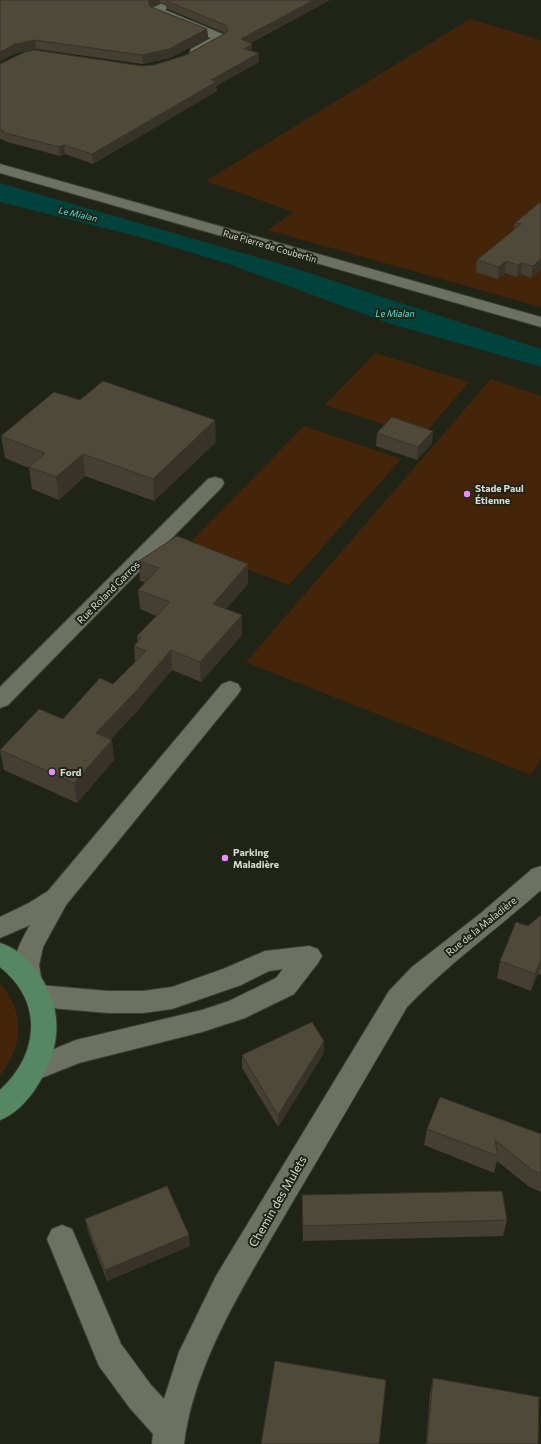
<svg xmlns="http://www.w3.org/2000/svg" width="541" height="1444" font-family="Commissioner,sans-serif">
  <style>
    .green { fill: #452509 }
    .water { fill: #02423d }
    .lines { fill: none; stroke-linecap: round; stroke-linejoin: round }
    .minor-casing { stroke: #3b3f34; stroke-width: 2 }
    .major-casing { stroke: #3b3f34; stroke-width: 2 }
    .minor { fill: #6c7161; fill-rule: evenodd }
    .major { fill: #568763; fill-rule: evenodd }
    .wall { fill: #443f31 }
    .shaded-wall { fill: #373328 }
    .building { fill: #4f4939; stroke: #373328 }
    .poi-dot { fill: #eb8dfc; stroke: #202416; stroke-width: 1.5 }
    .labels { text-anchor: middle; dominant-baseline: central; stroke-width: 4; stroke-linejoin: round; paint-order: stroke }
    .far-water-label { font-size: 9px; font-style: italic; fill: #4be4d5; stroke: #202416 }
    .far-street-label { font-size: 9px; fill: #d7dbd1; stroke: #202416 }
    .poi-label { font-size: 10px; font-weight: bold; fill: #d7dbd1; stroke: #202416; text-anchor: start }
    .street-label { font-size: 10px; fill: #d7dbd1; stroke: #202416 }
    .near-street-label { font-size: 12px; fill: #d7dbd1; stroke: #202416 }
  </style>
  <rect width="100%" height="100%" fill="#202416"/>
  <path class="green" d="M 470,19 L 541,40 L 541,307 L 268,230 L 294,212 L 206,181 Z
    M 375,353 L 469,382 L 422,437 L 325,405 Z
    M 491,379 L 541,396 L 541,758 L 531,775 L 246,662 Z
    M 304,426 L 401,459 L 289,585 L 187,546 Z
    M 0,983 C 25,1012 24,1045 0,1075 Z"/>
  <path class="water" d="M 0,183 L 291,267 L 532,346 L 541,349 L 541,367 L 391,324 L 226,263 L 140,237 L 0,202 Z"/>
  <g class="lines">
    <defs>
      <path id="minor" d="M 161,4 L 165,5 L 167,8 L 165,10 L 225,35 L 227,38 L 225,41 L 201,55 L 191,55 L 190,52 L 191,49 L 211,38 L 152,14 L 150,11 L 152,8 Z
        M 0,164 L 541,317 L 541,327 L 0,173 Z
        M 215,477 L 222,479 L 224,483 L 222,487 L 8,705 L 0,708 L 0,687 L 208,479 Z
        M 230,681 L 238,684 L 241,689 L 238,694 L 66,905 L 43,947 L 39,965 L 41,977 L 37,985 L 28,988 L 19,985 C 8,962 19,945 30,925 L 0,938 L 0,917 L 29,903 L 48,891 L 222,684 Z
        M 541,866 L 541,890 C 497,929 448,964 407,1007 C 368,1074 329,1141 289,1208 C 248,1279 194,1361 184,1444 L 152,1444 L 153,1434 L 129,1407 L 99,1366 L 47,1239 L 52,1229 L 62,1225 L 72,1229 L 121,1344 L 151,1385 L 164,1399 L 179,1352 L 216,1276 L 389,991 L 412,967 L 481,913 L 532,869 Z
        M 309,946 L 318,949 L 322,956 L 318,963 L 294,994 L 245,1018 L 202,1032 L 79,1063 L 34,1081 L 25,1077 L 21,1069 L 25,1061 L 76,1040 L 202,1010 L 229,1001 L 276,978 L 283,969 L 269,971 L 241,985 L 172,1009 L 143,1013 L 108,1013 L 39,1007 L 30,1004 L 26,996 L 30,988 L 39,985 L 108,991 L 143,991 L 172,987 L 223,969 L 265,951 Z"/>
      <path id="major" d="M 0,943 C 14,947 27,958 36,970 C 66,1010 61,1051 34,1091 C 25,1103 14,1115 0,1120 L 0,1090 C 39,1054 44,1002 0,967 Z"/>
    </defs>
    <use href="#minor" class="minor-casing"/>
    <use href="#major" class="major-casing"/>
    <use href="#minor" class="minor"/>
    <use href="#major" class="major"/>
  </g>
  <path class="wall" d="M 0,0 L 330,0 L 251,43 L 252,44 L 252,51 L 259,62 L 216,86 L 217,91 L 93,164 L 65,154 L 60,156 L 4,141 L 4,140 L 0,139 L 0,64 L 142,66 L 154,65 L 186,55 L 225,33 L 168,9 L 166,4 L 160,3 L 152,7 L 207,29 L 208,38 L 170,58 L 143,64 L 36,49 L 16,53 L 0,61 Z
    M 539,203 L 541,269 L 531,278 L 521,274 L 517,277 L 505,273 L 498,279 L 476,272 L 477,260 L 514,230 L 515,223 Z
    M 80,400 L 216,442 L 154,501 L 85,476 L 59,500 L 32,489 L 29,468 L 5,458 L 1,436 Z
    M 377,433 L 432,443 L 417,460 L 376,446 Z
    M 139,561 L 248,584 L 226,609 L 242,635 L 201,682 L 172,670 L 138,710 L 111,739 L 114,760 L 77,803 L 4,770 L 0,750 L 63,719 L 113,684 L 135,662 L 134,646 L 138,642 L 137,636 L 156,616 L 140,609 L 138,590 L 145,582 L 140,581 Z
    M 541,915 L 541,975 L 538,974 L 531,991 L 497,978 L 500,961 L 528,926 Z
    M 324,1041 L 324,1053 L 278,1127 L 242,1068 L 242,1055 Z
    M 427,1129 L 541,1134 L 541,1192 L 528,1186 L 497,1161 L 494,1173 L 424,1145 Z
    M 302,1195 L 507,1220 L 503,1236 L 303,1241 L 302,1211 Z
    M 85,1219 L 190,1246 L 107,1281 L 88,1231 Z
    M 433,1378 L 538,1444 L 426,1444 L 430,1393 Z"/>
  <path class="shaded-wall" d="M 150,0 L 160,0 L 160,3 L 151,7 L 148,3 Z
    M 314,0 L 330,0 L 241,48 L 241,39 Z
    M 207,29 L 208,38 L 170,58 L 143,64 L 142,55 Z
    M 35,40 L 36,49 L 16,53 L 0,61 L 0,52 L 15,44 Z
    M 252,44 L 252,53 L 244,49 Z
    M 259,53 L 259,62 L 216,86 L 217,91 L 93,164 L 92,154 L 211,80 Z
    M 64,145 L 65,154 L 60,156 L 59,147 Z
    M 541,259 L 541,269 L 531,278 L 533,266 Z
    M 506,261 L 505,273 L 498,279 L 499,267 Z
    M 522,263 L 521,274 L 517,277 L 518,265 Z
    M 215,420 L 216,442 L 154,501 L 153,479 Z
    M 433,431 L 432,443 L 417,460 L 418,447 Z
    M 83,454 L 85,476 L 59,500 L 56,477 Z
    M 248,564 L 248,584 L 213,624 L 213,604 Z
    M 242,615 L 242,635 L 201,682 L 200,662 Z
    M 171,650 L 172,670 L 138,710 L 98,753 L 96,733 Z
    M 112,740 L 114,760 L 77,803 L 74,783 Z
    M 541,960 L 538,974 L 531,991 L 535,974 Z
    M 324,1041 L 324,1053 L 278,1127 L 278,1115 Z
    M 189,1235 L 190,1246 L 107,1281 L 105,1270 Z"/>
  <path class="building" d="M 0,0 L 150,0 L 148,3 L 151,7 L 207,29 L 169,49 L 142,55 L 35,40 L 15,44 L 0,52 Z
    M 167,0 L 314,0 L 241,39 L 252,44 L 244,49 L 259,53 L 211,80 L 216,82 L 92,154 L 64,145 L 59,147 L 2,132 L 4,131 L 0,130 L 0,64 L 25,52 L 35,50 L 142,66 L 154,65 L 186,55 L 226,33 L 228,30 L 225,25 L 167,1 Z
    M 539,203 L 541,203 L 541,259 L 533,266 L 522,263 L 518,265 L 506,261 L 499,267 L 477,260 L 521,224 L 515,223 Z
    M 103,381 L 215,420 L 153,479 L 83,454 L 56,477 L 29,467 L 45,453 L 1,436 L 54,392 L 80,400 Z
    M 392,417 L 433,431 L 418,447 L 377,433 Z
    M 177,536 L 248,564 L 213,604 L 242,615 L 200,662 L 171,650 L 136,691 L 96,733 L 112,740 L 74,783 L 0,750 L 39,709 L 63,719 L 100,678 L 113,684 L 146,651 L 134,646 L 141,638 L 137,636 L 170,602 L 138,590 L 159,568 L 139,561 Z
    M 541,915 L 541,960 L 535,974 L 500,961 L 516,922 L 528,926 Z
    M 312,1022 L 324,1041 L 278,1115 L 242,1055 Z
    M 440,1097 L 541,1134 L 541,1174 L 532,1170 L 495,1140 L 498,1156 L 427,1129 Z
    M 167,1186 L 189,1235 L 105,1270 L 85,1219 Z
    M 502,1191 L 507,1220 L 303,1226 L 302,1195 Z
    M 275,1361 L 386,1380 L 379,1444 L 261,1444 Z
    M 433,1378 L 539,1397 L 538,1444 L 427,1444 Z"/>
  <g class="poi-dot">
    <circle cx="467" cy="494" r="4"/>
    <circle cx="52" cy="772" r="4"/>
    <circle cx="225" cy="858" r="4"/>
  </g>
  <g class="labels">
    <g class="far-water-label">
      <text transform="translate(78 214) rotate(13)">Le Mialan</text>
      <text x="395" y="313">Le Mialan</text>
    </g>
    <g class="far-street-label">
      <text transform="translate(270 246) rotate(16)">Rue Pierre de Coubertin</text>
    </g>
    <g class="poi-label">
      <text x="475" y="488">Stade Paul<tspan x="475" dy="12">Étienne</tspan></text>
      <text x="60" y="772">Ford</text>
      <text x="233" y="852">Parking<tspan x="233" dy="12">Maladière</tspan></text>
    </g>
    <g class="street-label">
      <text transform="translate(108 592) rotate(-45)">Rue Roland Garros</text>
      <text transform="translate(481 926) rotate(-39)">Rue de la Maladière</text>
    </g>
    <g class="near-street-label">
      <text transform="translate(277 1201) rotate(-60)">Chemin des Mulets</text>
    </g>
  </g>
</svg>
